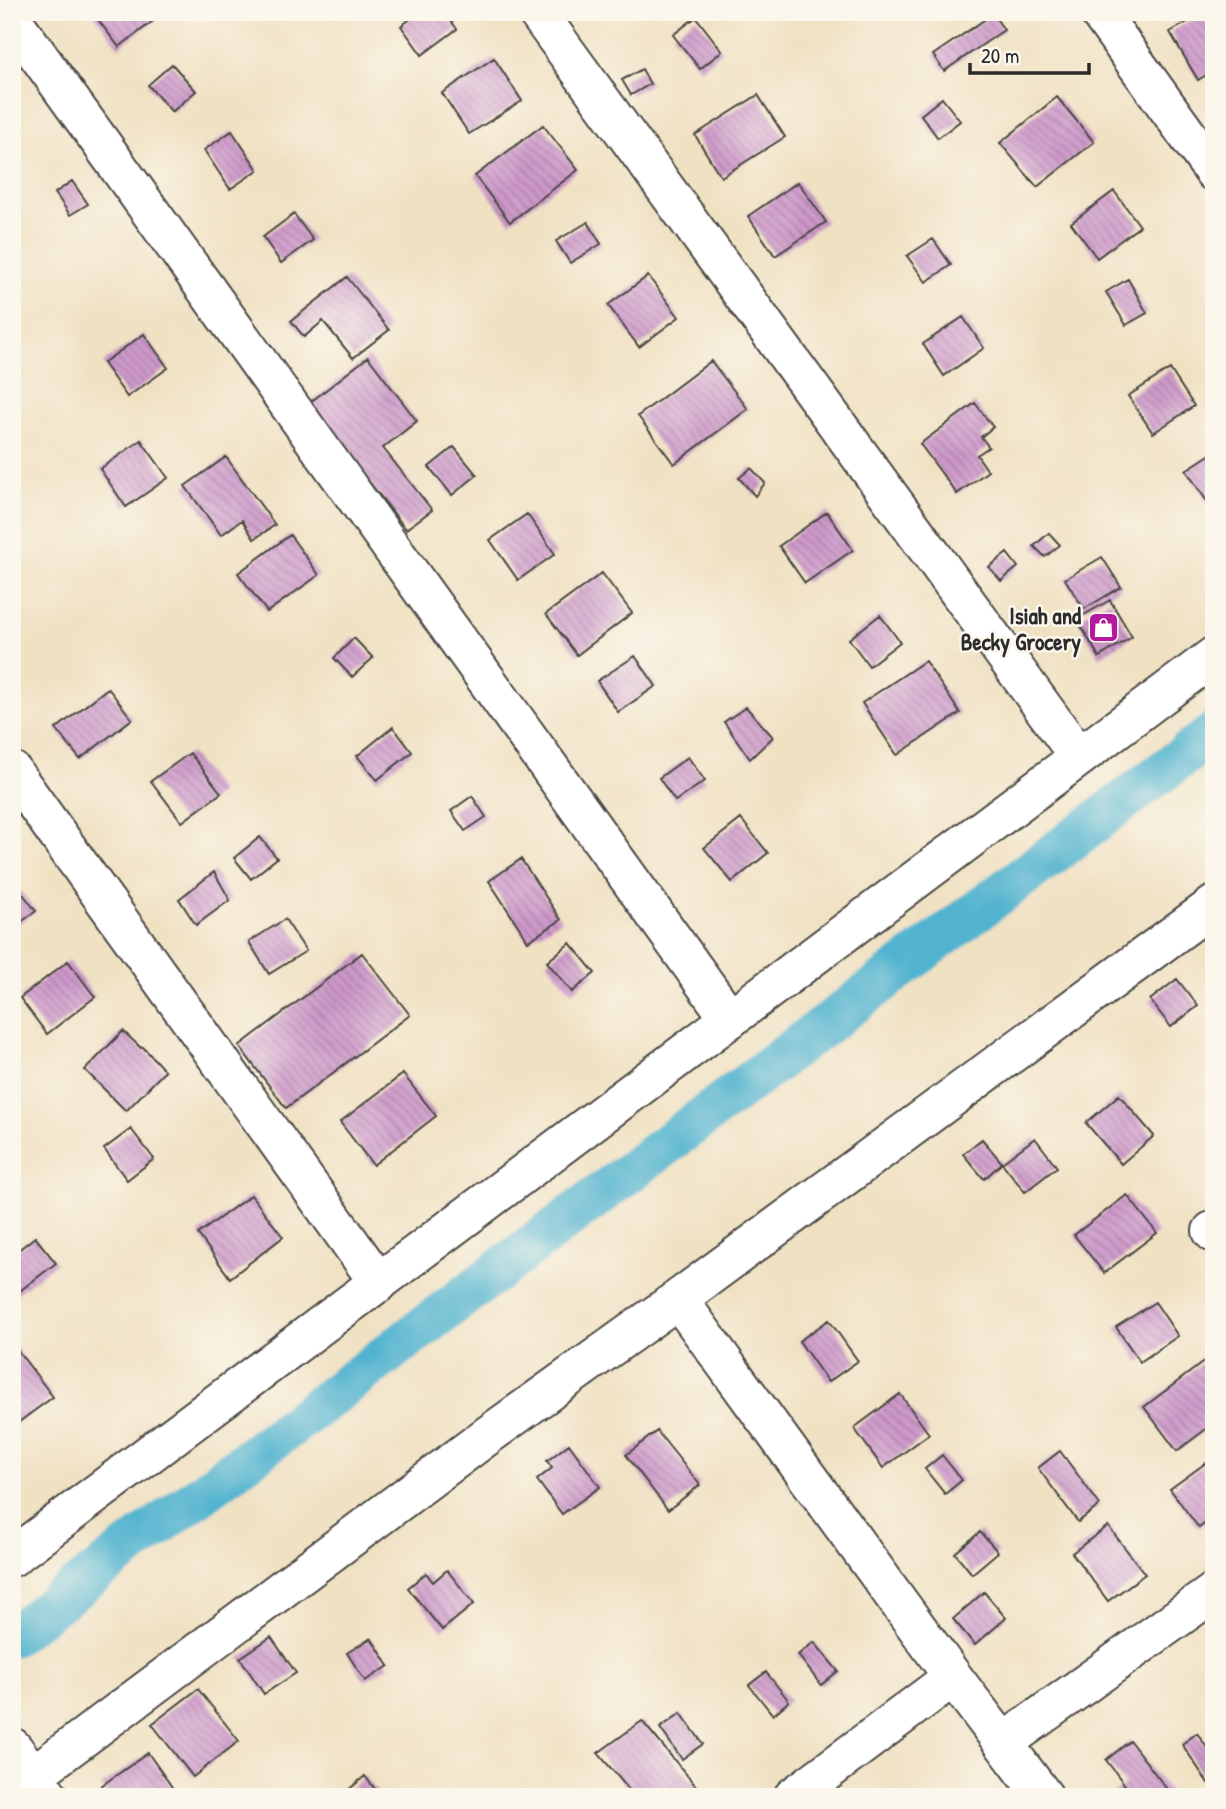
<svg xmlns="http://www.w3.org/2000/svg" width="1226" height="1809" font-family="'Patrick Hand',sans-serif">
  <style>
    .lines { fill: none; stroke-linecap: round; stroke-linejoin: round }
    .canal { stroke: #51b3cf; stroke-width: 42 }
    .building { fill: url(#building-back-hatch) }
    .minor-casing { stroke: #494642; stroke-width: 42 }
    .minor { stroke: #fff; stroke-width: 38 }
    .labels { text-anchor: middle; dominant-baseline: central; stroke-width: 5; stroke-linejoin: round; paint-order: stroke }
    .poi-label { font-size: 23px; font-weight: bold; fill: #2b2b2b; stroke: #fbf7ec; text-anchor: end }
  </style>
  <defs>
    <pattern id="building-back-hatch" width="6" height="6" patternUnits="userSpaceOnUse" patternTransform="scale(1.75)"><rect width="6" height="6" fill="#ce99ca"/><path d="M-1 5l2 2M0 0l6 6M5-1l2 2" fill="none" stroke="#a77da4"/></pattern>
  </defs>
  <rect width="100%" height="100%" fill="#fbf7ec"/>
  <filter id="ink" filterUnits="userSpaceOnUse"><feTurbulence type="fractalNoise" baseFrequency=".0143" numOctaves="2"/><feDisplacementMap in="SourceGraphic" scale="14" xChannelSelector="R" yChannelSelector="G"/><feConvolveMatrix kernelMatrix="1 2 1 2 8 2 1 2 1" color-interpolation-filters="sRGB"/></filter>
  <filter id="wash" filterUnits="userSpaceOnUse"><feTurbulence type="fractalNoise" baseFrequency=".00686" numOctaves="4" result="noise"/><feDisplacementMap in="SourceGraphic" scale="28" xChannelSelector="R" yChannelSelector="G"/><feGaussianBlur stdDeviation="1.57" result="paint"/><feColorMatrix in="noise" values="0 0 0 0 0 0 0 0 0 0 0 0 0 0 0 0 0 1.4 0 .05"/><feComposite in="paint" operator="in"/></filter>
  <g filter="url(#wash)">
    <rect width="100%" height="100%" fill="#f0e1c3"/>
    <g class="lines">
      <path class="canal" d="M 12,1636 L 1214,733"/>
    </g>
    <g id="blocks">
      <path class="building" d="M 92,12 L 165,12 L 119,47 Z
        M 420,12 L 444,12 L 457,29 L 422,55 L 401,26 Z
        M 1205,12 L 1214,12 L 1214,70 L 1198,80 L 1170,32 Z
        M 993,14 L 1004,30 L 944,71 L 933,55 Z
        M 696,17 L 722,51 L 700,69 L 673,35 Z
        M 494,58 L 522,101 L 469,134 L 442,93 Z
        M 172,64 L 196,91 L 172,112 L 148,85 Z
        M 642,69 L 650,84 L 631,95 L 622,80 Z
        M 758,95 L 785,137 L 721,177 L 695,135 Z
        M 1057,97 L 1094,142 L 1037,187 L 1000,143 Z
        M 942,98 L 960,121 L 938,138 L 921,115 Z
        M 543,125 L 578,170 L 510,222 L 475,176 Z
        M 232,131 L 258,170 L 230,189 L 204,150 Z
        M 72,181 L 88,204 L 70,215 L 55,193 Z
        M 798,182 L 826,222 L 775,256 L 748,216 Z
        M 1114,191 L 1140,226 L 1097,258 L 1071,223 Z
        M 294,214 L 313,240 L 281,263 L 263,237 Z
        M 588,222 L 601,244 L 570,263 L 556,241 Z
        M 933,239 L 951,265 L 926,282 L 907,256 Z
        M 648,276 L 679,317 L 639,347 L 608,305 Z
        M 347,277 L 389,330 L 353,358 L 323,321 L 304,337 L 291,321 Z
        M 1128,279 L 1147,313 L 1126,325 L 1106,292 Z
        M 963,317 L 984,348 L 944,376 L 923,344 Z
        M 144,334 L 168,368 L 127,397 L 103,363 Z
        M 368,357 L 417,421 L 383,448 L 432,510 L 406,529 L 308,404 Z
        M 711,361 L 748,409 L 674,464 L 638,416 Z
        M 1170,369 L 1194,406 L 1153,433 L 1128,396 Z
        M 975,403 L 993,427 L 981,437 L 989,447 L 977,455 L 988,471 L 957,494 L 920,444 Z
        M 141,440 L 168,478 L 126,507 L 100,469 Z
        M 454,447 L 477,475 L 452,495 L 429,467 Z
        M 1214,452 L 1214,512 L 1186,470 Z
        M 226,457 L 275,525 L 254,539 L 242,520 L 221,535 L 185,486 Z
        M 751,468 L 765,483 L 755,496 L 739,478 Z
        M 827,512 L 853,550 L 805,583 L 779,546 Z
        M 527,514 L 555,554 L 518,580 L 490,540 Z
        M 1049,533 L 1060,545 L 1045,557 L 1034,546 Z
        M 290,535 L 319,575 L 267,612 L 238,573 Z
        M 1007,553 L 1018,567 L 1001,581 L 989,567 Z
        M 1102,557 L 1121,587 L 1084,609 L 1065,579 Z
        M 602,573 L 632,613 L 577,655 L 546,614 Z
        M 1110,600 L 1132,637 L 1099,657 L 1077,619 Z
        M 880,615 L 900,642 L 869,666 L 849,639 Z
        M 354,638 L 373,658 L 352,677 L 334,658 Z
        M 635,656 L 656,686 L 618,712 L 597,681 Z
        M 925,661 L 960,713 L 897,755 L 862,703 Z
        M 108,688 L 132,719 L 80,759 L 56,729 Z
        M 746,707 L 773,737 L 750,759 L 724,722 Z
        M 393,727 L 412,752 L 377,780 L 357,756 Z
        M 190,753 L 221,793 L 182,822 L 151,781 Z
        M 688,757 L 705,781 L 675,801 L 659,778 Z
        M 472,796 L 486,817 L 465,831 L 451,811 Z
        M 741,819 L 768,853 L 732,882 L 704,848 Z
        M 260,837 L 277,858 L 251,879 L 234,858 Z
        M 521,859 L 561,920 L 528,941 L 489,881 Z
        M 214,872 L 230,900 L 196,925 L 179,899 Z
        M 20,890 L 36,911 L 17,925 L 12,919 L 12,896 Z
        M 285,919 L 306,951 L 269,974 L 249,942 Z
        M 570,943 L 595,973 L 572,992 L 547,962 Z
        M 362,953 L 410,1015 L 286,1108 L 239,1046 Z
        M 68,961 L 95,997 L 47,1034 L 20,998 Z
        M 1177,979 L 1198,1006 L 1171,1027 L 1150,1000 Z
        M 123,1031 L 141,1048 L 143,1047 L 165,1071 L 126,1111 L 85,1070 Z
        M 403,1074 L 436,1116 L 373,1165 L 340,1122 Z
        M 1119,1095 L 1154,1136 L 1121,1164 L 1086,1123 Z
        M 131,1129 L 154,1159 L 127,1180 L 104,1149 Z
        M 1035,1138 L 1057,1167 L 1025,1192 L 1002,1163 L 984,1179 L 963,1154 L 982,1139 L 1002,1163 Z
        M 251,1195 L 283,1237 L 230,1278 L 198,1234 Z
        M 1127,1195 L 1157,1233 L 1104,1273 L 1074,1235 Z
        M 35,1237 L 56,1263 L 12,1297 L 12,1255 Z
        M 1155,1302 L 1178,1336 L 1140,1362 L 1116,1327 Z
        M 829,1320 L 858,1361 L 828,1382 L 799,1341 Z
        M 12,1343 L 53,1397 L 12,1427 Z
        M 1214,1354 L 1214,1423 L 1177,1451 L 1144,1407 Z
        M 900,1394 L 929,1434 L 883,1468 L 854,1428 Z
        M 657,1431 L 700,1485 L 668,1510 L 626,1455 Z
        M 569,1444 L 600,1487 L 562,1514 L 537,1480 L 552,1468 L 547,1461 Z
        M 1060,1451 L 1100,1505 L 1078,1522 L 1038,1468 Z
        M 942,1455 L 962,1480 L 945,1494 L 925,1469 Z
        M 1214,1457 L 1214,1516 L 1199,1528 L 1170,1489 Z
        M 1108,1526 L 1145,1574 L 1108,1601 L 1072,1553 Z
        M 980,1532 L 998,1552 L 972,1574 L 955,1553 Z
        M 447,1570 L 474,1604 L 442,1630 L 408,1588 L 426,1573 L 433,1582 Z
        M 984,1592 L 1006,1618 L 975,1645 L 953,1619 Z
        M 271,1637 L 296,1673 L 264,1694 L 240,1658 Z
        M 371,1638 L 389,1666 L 365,1681 L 347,1653 Z
        M 814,1642 L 838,1671 L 821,1685 L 798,1655 Z
        M 766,1672 L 789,1701 L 773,1715 L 749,1685 Z
        M 198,1689 L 239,1741 L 193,1777 L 152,1724 Z
        M 681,1713 L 703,1744 L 682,1759 L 660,1728 Z
        M 642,1721 L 705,1797 L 635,1797 L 598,1753 Z
        M 1197,1733 L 1214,1758 L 1214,1779 L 1208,1783 L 1182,1744 Z
        M 1130,1741 L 1173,1797 L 1115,1797 L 1113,1794 L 1125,1785 L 1106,1760 Z
        M 148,1753 L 179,1797 L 109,1797 L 101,1786 Z
        M 365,1776 L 381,1797 L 340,1797 Z"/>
    </g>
  </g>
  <g filter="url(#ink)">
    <use href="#blocks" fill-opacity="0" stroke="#494642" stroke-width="2"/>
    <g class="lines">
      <defs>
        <path id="minor" d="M 537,12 L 1079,757
          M 1099,12 L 1214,172
          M 12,19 L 730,1019
          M 12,771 L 379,1283
          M 1212,1231 L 1214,1233
          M 678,1299 L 953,1677 L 1044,1797
          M 12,1557 L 1214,656
          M 1003,1743 L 1214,1592
          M 12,1747 L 48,1795
          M 12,1791 L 491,1433 L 678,1299 L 1214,905
          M 793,1797 L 953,1677"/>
      </defs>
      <use href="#minor" class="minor-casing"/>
      <use href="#minor" class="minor"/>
    </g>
  </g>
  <defs>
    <symbol id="shop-square" viewBox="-11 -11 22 22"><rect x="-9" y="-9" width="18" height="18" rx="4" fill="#b5179e" stroke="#fbf7ec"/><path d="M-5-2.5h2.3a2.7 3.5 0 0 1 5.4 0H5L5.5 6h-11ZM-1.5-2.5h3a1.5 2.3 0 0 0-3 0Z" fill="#fff"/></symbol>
  </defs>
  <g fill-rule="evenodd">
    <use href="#shop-square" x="1086" y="610" width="35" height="35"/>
  </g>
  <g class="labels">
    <g class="poi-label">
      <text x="1081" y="615">Isiah and<tspan x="1081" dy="26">Becky Grocery</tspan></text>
    </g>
  </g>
  <rect width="1226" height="1809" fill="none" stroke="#fbf7ec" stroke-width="42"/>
  <path d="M970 63v10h119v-10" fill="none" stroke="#2b2b2b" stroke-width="3.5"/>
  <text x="981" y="63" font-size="21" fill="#2b2b2b" stroke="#fbf7ec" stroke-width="5" paint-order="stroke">20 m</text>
</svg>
